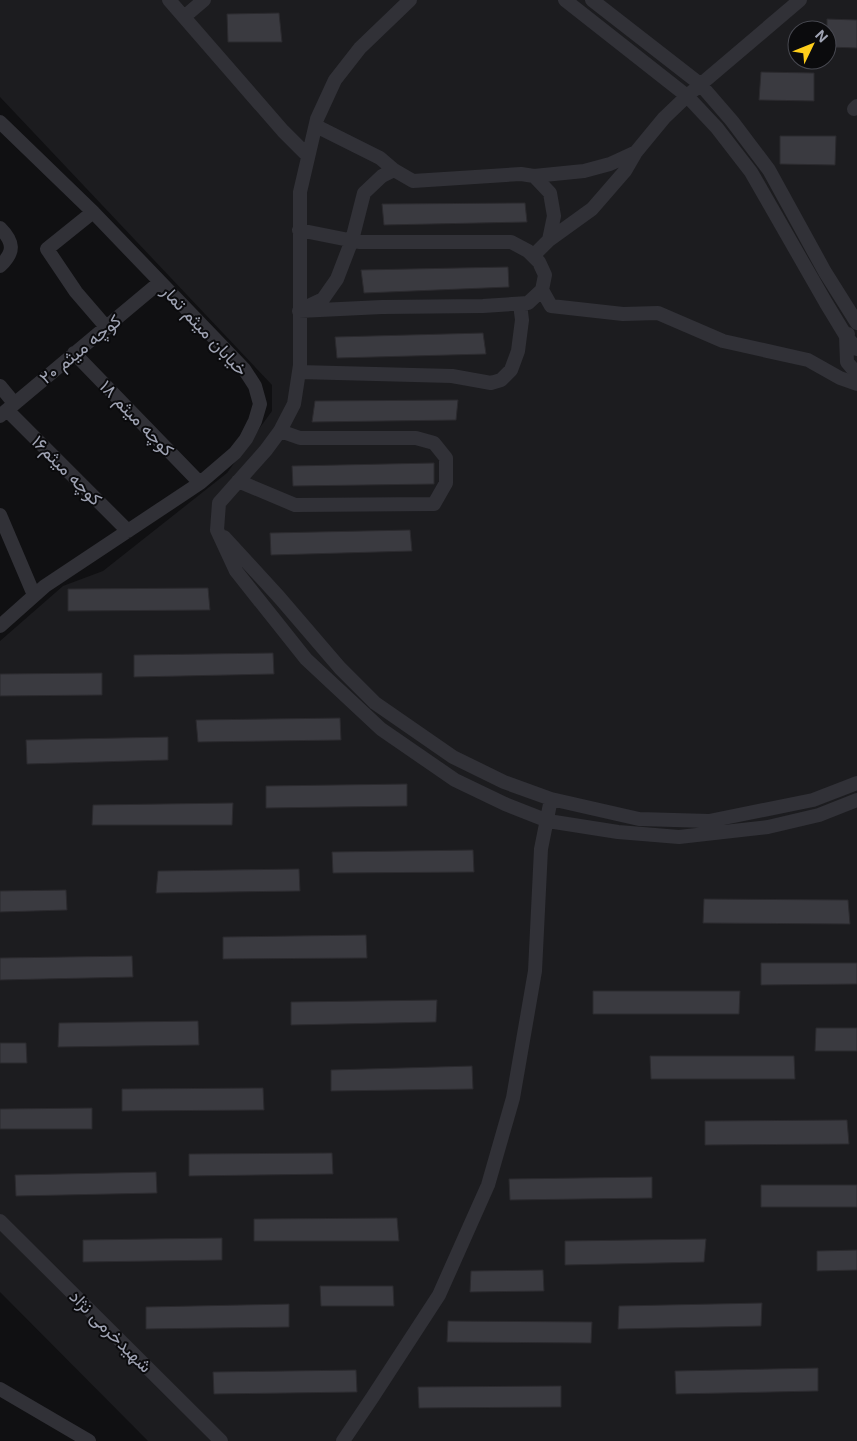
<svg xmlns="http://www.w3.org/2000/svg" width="857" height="1441" font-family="Inter,Vazirmatn,sans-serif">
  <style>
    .built { fill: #1c1c1f; fill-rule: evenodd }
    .building { fill: #3a3a40; stroke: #2b2a2e }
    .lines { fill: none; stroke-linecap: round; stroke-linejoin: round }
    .minor { stroke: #313137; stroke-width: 14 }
    .labels { text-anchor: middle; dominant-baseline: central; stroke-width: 4; stroke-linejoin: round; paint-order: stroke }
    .street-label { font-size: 18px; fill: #a0a4b4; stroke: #0b0b0d }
  </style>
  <rect width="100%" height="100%" fill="#101012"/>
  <path class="built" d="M 0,0 L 857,0 L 857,1441 L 148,1441 L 0,1292 L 0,641 L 63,586 L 103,571 L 227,473 L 272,411 L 272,385 L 0,97 ZM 797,30 L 827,30 L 827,60 L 797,60 Z"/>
  <path class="building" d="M 279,13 L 282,42 L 228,42 L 227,14 Z
    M 827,19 L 857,20 L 857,48 L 827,47 Z
    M 761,72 L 814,73 L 814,101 L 759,100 Z
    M 780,136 L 836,136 L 835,165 L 780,164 Z
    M 525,203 L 527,222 L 384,225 L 382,204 Z
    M 508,267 L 509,287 L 364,293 L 361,270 Z
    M 483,333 L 486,354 L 337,358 L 335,337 Z
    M 458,400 L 456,420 L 312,422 L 315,401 Z
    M 434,463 L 434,484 L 293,486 L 292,466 Z
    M 410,530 L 412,551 L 271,555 L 270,533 Z
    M 208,588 L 210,610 L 68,611 L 68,589 Z
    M 273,653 L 274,674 L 134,677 L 134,655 Z
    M 102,673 L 102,695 L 0,696 L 0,674 Z
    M 340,718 L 341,740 L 198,742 L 196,720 Z
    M 168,737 L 168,760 L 27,764 L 26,740 Z
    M 407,784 L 407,806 L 266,808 L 266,786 Z
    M 233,803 L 232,825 L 92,825 L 93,805 Z
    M 473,850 L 474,872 L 333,873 L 332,852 Z
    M 299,869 L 300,891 L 156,893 L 158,871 Z
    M 66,890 L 67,910 L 0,912 L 0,891 Z
    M 704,899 L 848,900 L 850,924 L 703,923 Z
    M 366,935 L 367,958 L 223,959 L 223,937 Z
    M 132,956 L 133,977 L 0,980 L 0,958 Z
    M 761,963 L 857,963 L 857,984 L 761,985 Z
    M 593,991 L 740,991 L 739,1014 L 593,1014 Z
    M 437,1000 L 436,1022 L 291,1025 L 291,1002 Z
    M 198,1021 L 199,1045 L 58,1047 L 59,1023 Z
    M 816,1028 L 857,1028 L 857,1051 L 815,1051 Z
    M 0,1043 L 26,1043 L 27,1063 L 0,1063 Z
    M 650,1056 L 794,1056 L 795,1079 L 651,1079 Z
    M 472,1066 L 473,1089 L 331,1091 L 331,1070 Z
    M 263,1088 L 264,1110 L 122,1111 L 122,1089 Z
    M 92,1108 L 92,1129 L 0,1129 L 0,1109 Z
    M 847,1120 L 849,1144 L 705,1145 L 705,1121 Z
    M 332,1153 L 333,1174 L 189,1176 L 189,1154 Z
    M 156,1172 L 157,1193 L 16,1196 L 15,1175 Z
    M 652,1177 L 652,1198 L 510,1200 L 509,1179 Z
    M 761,1185 L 857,1185 L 857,1207 L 761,1207 Z
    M 397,1218 L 399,1241 L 254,1241 L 254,1219 Z
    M 222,1238 L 222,1260 L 83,1262 L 83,1240 Z
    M 706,1239 L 704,1262 L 565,1265 L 565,1241 Z
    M 857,1250 L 857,1270 L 817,1271 L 817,1251 Z
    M 543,1270 L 544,1291 L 470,1292 L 471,1271 Z
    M 320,1286 L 393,1286 L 394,1306 L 321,1306 Z
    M 762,1303 L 761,1326 L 618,1329 L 619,1306 Z
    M 289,1304 L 289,1327 L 146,1329 L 146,1307 Z
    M 448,1321 L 592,1322 L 591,1343 L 447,1342 Z
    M 818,1368 L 818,1391 L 676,1394 L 675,1371 Z
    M 356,1370 L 357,1392 L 214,1394 L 213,1372 Z
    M 561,1386 L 561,1407 L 419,1408 L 418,1387 Z"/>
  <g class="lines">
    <path class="minor" d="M 169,0 L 283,131 L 308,156
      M 410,0 L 360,48 L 335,80 L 317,119 L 300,192 L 300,365 L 294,404 L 280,431 L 266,450 L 219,503 L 217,530 L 236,571 L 306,659 L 381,729 L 455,780 L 505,804 L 548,821 L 618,832 L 679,837 L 768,827 L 819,815 L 857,800
      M 565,0 L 687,96 L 717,128 L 751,172 L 826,303 L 846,336 L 857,349
      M 592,0 L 700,84 L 732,121 L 769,170 L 825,272 L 857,323
      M 184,17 L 204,0
      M 854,109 L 857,106
      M 0,122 L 93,212 L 244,369 L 255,386 L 260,404 L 255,421 L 246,439 L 235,453 L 200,483 L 45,586 L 0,626
      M 316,126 L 380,158 L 394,170 L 413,181 L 521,174 L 534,176 L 550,193 L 554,216 L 549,240 L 533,256
      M 534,176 L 584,171 L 610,164 L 636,152 L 664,118 L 687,96 L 800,0
      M 93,212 L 47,249 L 76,292 L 107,328
      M 0,228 C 14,242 15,252 0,266
      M 549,240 L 592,209 L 625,171 L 636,152
      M 542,290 L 551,306 L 623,314 L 658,313 L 723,341 L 808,360 L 840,378 L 857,384
      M 304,308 L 323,299 L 337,279 L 352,240 L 364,193 L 382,176 L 394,170
      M 299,311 L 382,307 L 483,306 L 528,303 L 542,290 L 545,275 L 539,262 L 528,251 L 511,242 L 359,242 L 299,230
      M 848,334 L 846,336 L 847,362 L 857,374
      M 74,353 L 200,483
      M 299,372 L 452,376 L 491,383 L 501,380 L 511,370 L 518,351 L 522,320 L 520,304
      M 0,386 L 14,403
      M 7,410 L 128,531
      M 0,416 L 160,282
      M 238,481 L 295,505 L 434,504 L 446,483 L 446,458 L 434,443 L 416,438 L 300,438 L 280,431
      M 0,515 L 34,595
      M 224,537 L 279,597 L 340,668 L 375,703 L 453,757 L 504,782 L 551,799 L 639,819 L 709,821 L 813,800 L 857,783
      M 0,1221 L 221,1441
      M 0,1389 L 89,1441
      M 343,1441 L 372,1398 L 439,1295 L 488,1185 L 513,1098 L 535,971 L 541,849 L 551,799"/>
  </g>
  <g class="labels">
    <g class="street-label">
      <text transform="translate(205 330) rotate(47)">خیابان میثم تمار</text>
      <text transform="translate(80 349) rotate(-39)">کوچه میثم ۲۰</text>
      <text transform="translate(137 418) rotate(46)">کوچه میثم ۱۸</text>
      <text transform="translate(67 470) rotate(45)">کوچه میثم۱۶</text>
      <text transform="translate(111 1331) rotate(45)">شهیدخرمی نژاد</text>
    </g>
  </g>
  <g transform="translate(812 45) rotate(47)"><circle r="24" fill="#0b0b0d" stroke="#474850"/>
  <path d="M0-4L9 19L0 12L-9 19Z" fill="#ffce1b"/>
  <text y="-8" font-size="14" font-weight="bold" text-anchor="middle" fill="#a0a4b4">N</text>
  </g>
</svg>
